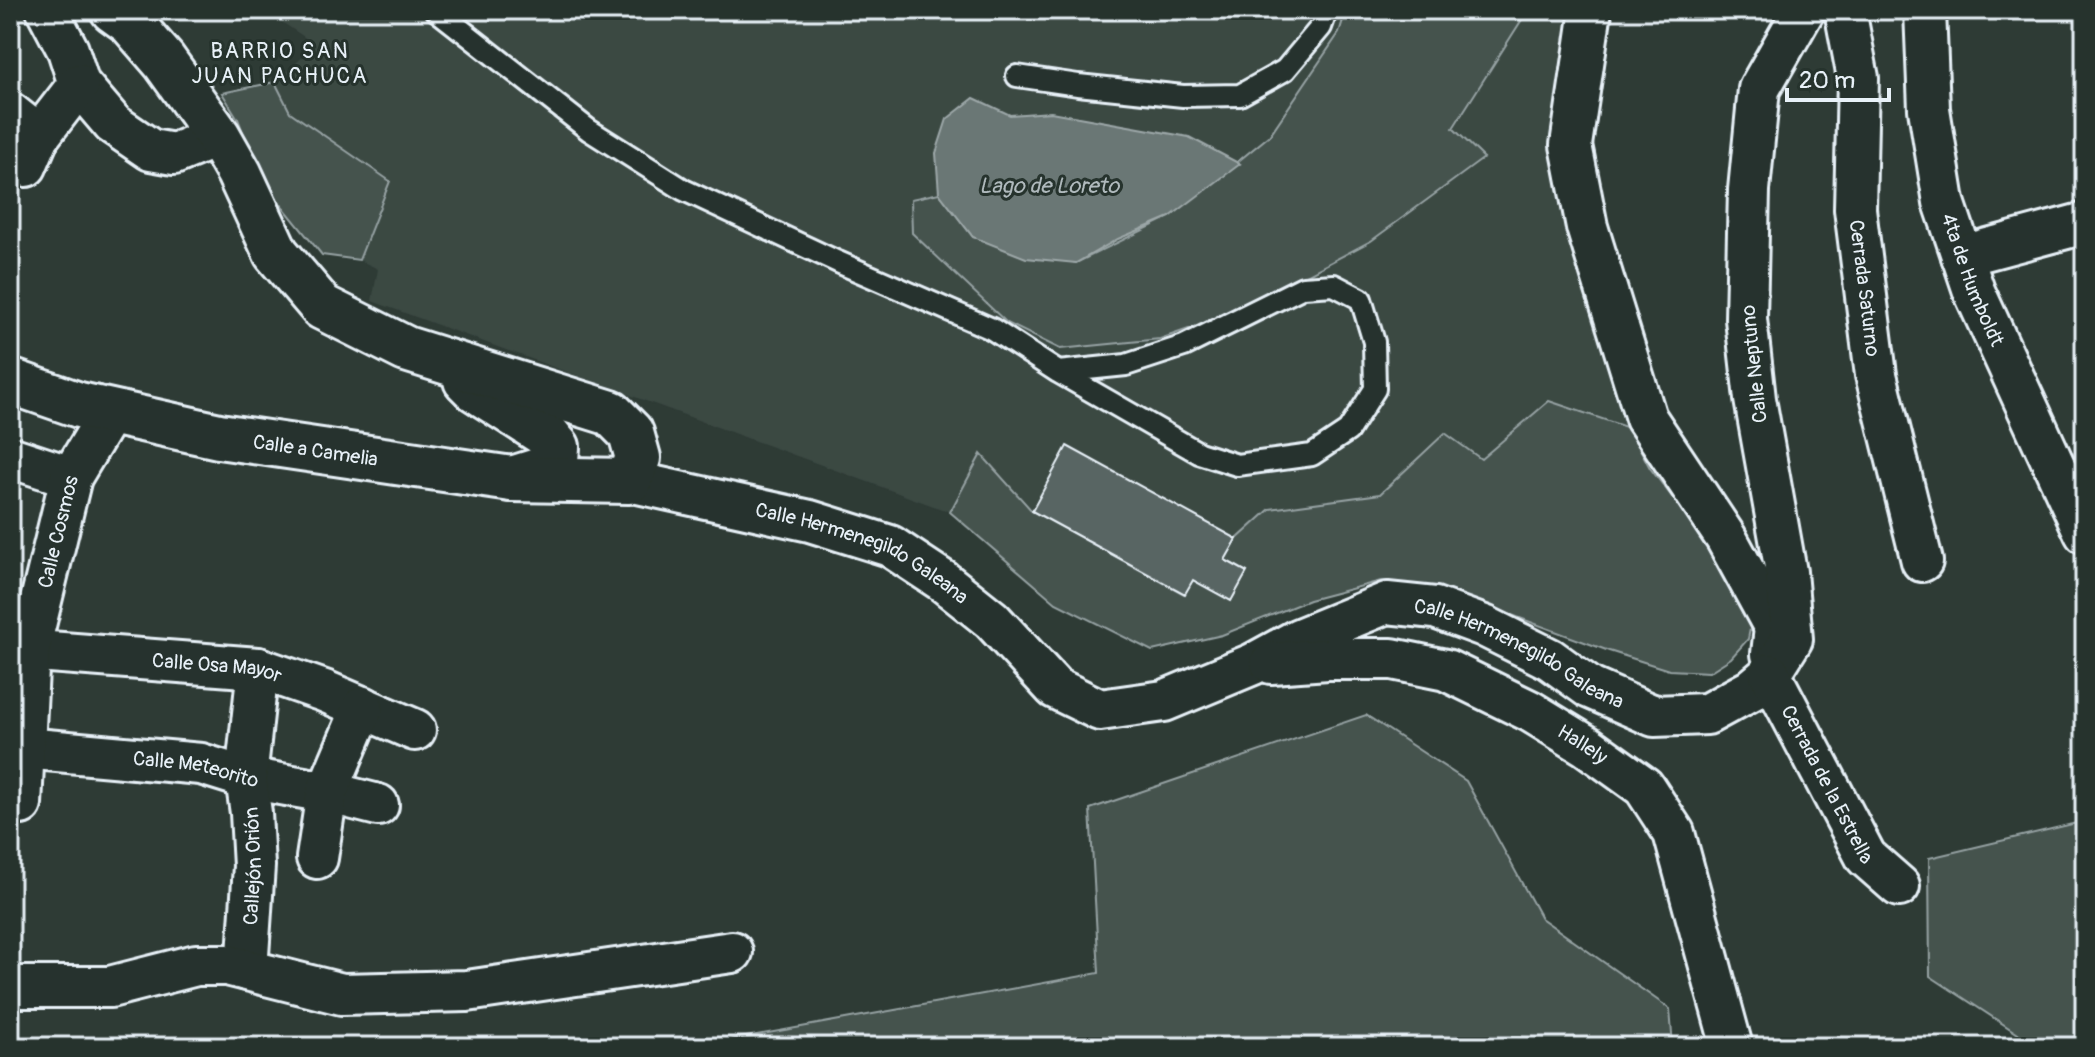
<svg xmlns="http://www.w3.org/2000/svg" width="2095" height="1057" font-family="Pangolin,sans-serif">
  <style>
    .built { fill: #3b4843 }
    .green { fill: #45524e; stroke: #96a2a3; stroke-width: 2 }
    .water { fill: #6b7775; stroke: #9da8a9; stroke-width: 2 }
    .building { fill: #596563; stroke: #e8f1f8; stroke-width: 2 }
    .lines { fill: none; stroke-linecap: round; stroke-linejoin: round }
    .lane-casing { stroke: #e8f1f8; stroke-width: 26 }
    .street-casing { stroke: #e8f1f8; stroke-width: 46 }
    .secondary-casing { stroke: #e8f1f8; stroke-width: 50 }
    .lane { stroke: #26332d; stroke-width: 20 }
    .street { stroke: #26332d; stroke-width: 40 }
    .secondary { stroke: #26332d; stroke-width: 44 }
    .labels { text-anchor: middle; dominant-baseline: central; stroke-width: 6; stroke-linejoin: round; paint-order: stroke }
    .street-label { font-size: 20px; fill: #e8f1f8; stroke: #26332d }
    .neighbourhood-label { font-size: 22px; letter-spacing: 2px; fill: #e8f1f8; stroke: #26332d }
    .water-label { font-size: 22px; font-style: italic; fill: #b0babd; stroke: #26332d }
  </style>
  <rect width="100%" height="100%" fill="#2e3b35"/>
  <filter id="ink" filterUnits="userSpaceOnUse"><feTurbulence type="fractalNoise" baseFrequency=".0125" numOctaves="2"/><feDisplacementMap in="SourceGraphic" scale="16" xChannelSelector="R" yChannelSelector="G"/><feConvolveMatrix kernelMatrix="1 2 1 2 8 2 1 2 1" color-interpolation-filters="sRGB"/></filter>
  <g filter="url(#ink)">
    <path class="built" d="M 264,10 L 1572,10 L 1629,428 L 1650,468 L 1739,585 L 1748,639 L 1731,658 L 1709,672 L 1669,670 L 1609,651 L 1436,587 L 1381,581 L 1309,600 L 1222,635 L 1152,651 L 1056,603 L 950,512 L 372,301 L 378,269 L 359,260 L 390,181 L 290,112 L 275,82 L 316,45 Z"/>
    <path class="green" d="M 1346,10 L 1528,10 L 1453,128 L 1484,158 L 1371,241 L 1232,314 L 1160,339 L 1060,349 L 1007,323 L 912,233 L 911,199 L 939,193 L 973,237 L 1076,263 L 1170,217 L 1269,136 L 1339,33 Z
      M 275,82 L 290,112 L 390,181 L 359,260 L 322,255 L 262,181 L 238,119 L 222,93 Z
      M 1549,401 L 1629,428 L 1650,468 L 1739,585 L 1752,619 L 1748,639 L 1731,658 L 1709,672 L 1669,670 L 1609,651 L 1436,587 L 1381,581 L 1309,600 L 1222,635 L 1152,651 L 1056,603 L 950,512 L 981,454 L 1032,511 L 1184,594 L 1193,580 L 1231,601 L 1247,572 L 1225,560 L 1237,539 L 1270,509 L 1380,494 L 1445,433 L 1481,459 Z
      M 1366,715 L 1466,781 L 1541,918 L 1670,1009 L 1673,1047 L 691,1047 L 1099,973 L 1090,809 Z
      M 2085,821 L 2085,1047 L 2038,1047 L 1930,976 L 1929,858 Z"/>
    <path class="water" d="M 974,98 L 1010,115 L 1051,112 L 1189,137 L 1240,164 L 1170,217 L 1118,239 L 1076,263 L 1026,258 L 973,237 L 939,193 L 936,153 L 947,119 Z"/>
    <path class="building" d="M 1067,446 L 1237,539 L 1225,560 L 1247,572 L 1231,601 L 1193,580 L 1185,594 L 1032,511 Z"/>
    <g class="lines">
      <defs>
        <path id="lane" d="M 436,10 L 589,130 L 684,190 L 838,262 L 992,329 L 1058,372 L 1199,453 L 1237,465 L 1312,455 L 1348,431 L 1375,389 L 1374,342 L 1361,299 L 1334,285 L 1303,287 L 1184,346 L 1126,365 L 1058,372
          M 1017,76 L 1078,85 L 1183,96 L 1240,95 L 1285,70 L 1321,27 L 1327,10"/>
        <g id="street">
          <path d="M 47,10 L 68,50 L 79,84 L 113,124 L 151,150 L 174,154 L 218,136"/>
          <path d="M 1591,10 L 1571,145 L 1587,227 L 1646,418 L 1726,538 L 1775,628 L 1772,654"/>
          <path id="s1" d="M 1845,10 L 1858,78 L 1855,209 L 1876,375 L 1922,561"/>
          <path id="s2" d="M 1925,10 L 1929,109 L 1944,202 L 1974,291 L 2085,533"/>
          <path d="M 10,113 L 39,136"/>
          <path d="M 26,166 L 39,136 L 79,84"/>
          <path d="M 1962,256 L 2085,223"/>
          <path d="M 10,457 L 71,477"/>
          <path id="s3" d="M 629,481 L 810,521 L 890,546 L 943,581 L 992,620 L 1055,688 L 1100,710 L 1164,701 L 1253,664 L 1299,639 L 1387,603 L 1435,608 L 1484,626 L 1550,659 L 1590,688 L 1654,716 L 1707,714 L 1751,690 L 1770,674 L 1792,639 L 1786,572 L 1755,399 L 1746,319 L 1749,190 L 1759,89 L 1804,10"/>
          <path id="s4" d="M 10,649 L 258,668 L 324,691 L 415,730"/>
          <path id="s5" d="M 1271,663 L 1328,659 L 1392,659 L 1446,670 L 1530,711 L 1587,746 L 1644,787 L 1674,833 L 1732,1047"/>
          <path id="s6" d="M 1770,674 L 1866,857 L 1899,886"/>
          <path id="s7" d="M 10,744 L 24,748 L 201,764 L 246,778 L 327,792 L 378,805"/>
          <path id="s8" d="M 21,804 L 29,650 L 71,477 L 110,412"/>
          <path d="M 317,858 L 327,792 L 363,707"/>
          <path id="s9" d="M 247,970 L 254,866 L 251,813 L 246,778 L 258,668"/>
          <path d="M 10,987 L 110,987 L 196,965 L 227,965 L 342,994 L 467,991 L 732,952"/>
        </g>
        <g id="secondary">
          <path d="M 466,380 L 475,389 L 548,436 L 557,447 L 556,460 L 544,469 L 512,479"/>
          <path id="s10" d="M 10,381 L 79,405 L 219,436 L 512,479 L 629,481 L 638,458 L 631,433 L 611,413 L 406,349 L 322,307 L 276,253 L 239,173 L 218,136 L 164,61 L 131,23 L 113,10"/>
        </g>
      </defs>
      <use href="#lane" class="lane-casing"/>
      <use href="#street" class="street-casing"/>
      <use href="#secondary" class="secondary-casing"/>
      <use href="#lane" class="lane"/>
      <use href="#street" class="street"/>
      <use href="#secondary" class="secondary"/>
    </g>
  </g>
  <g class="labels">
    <g class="street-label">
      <text stroke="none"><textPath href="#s2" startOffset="276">4ta de Humboldt</textPath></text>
      <text stroke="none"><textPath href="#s1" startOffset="280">Cerrada Saturno</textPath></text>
      <text transform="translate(1754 364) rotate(-96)">Calle Neptuno</text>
      <text stroke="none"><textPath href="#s10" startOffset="314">Calle a Camelia</textPath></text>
      <text stroke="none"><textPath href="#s8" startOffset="276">Calle Cosmos</textPath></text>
      <text stroke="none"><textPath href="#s3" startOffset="246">Calle Hermenegildo Galeana</textPath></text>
      <text stroke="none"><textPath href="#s3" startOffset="990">Calle Hermenegildo Galeana</textPath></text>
      <text stroke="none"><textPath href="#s4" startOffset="208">Calle Osa Mayor</textPath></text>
      <text stroke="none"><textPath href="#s5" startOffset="332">Hallely</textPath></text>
      <text stroke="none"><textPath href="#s7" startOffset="188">Calle Meteorito</textPath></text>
      <text stroke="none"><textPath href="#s6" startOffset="124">Cerrada de la Estrella</textPath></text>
      <text stroke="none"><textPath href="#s9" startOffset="104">Callejón Orión</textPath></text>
    </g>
    <g class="neighbourhood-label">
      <text x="280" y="51">BARRIO SAN<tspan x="280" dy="25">JUAN PACHUCA</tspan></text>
    </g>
    <g class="water-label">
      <text x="1049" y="186">Lago de Loreto</text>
    </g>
  </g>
  <rect width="2095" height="1057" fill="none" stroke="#26332d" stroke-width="40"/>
  <rect x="20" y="20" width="2055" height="1017" fill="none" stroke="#e8f1f8" stroke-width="3" filter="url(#ink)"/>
  <path d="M1787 88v12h102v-12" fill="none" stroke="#e8f1f8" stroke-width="4"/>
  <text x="1799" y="88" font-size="24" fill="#e8f1f8" stroke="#26332d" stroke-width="6" paint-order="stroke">20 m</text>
</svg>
